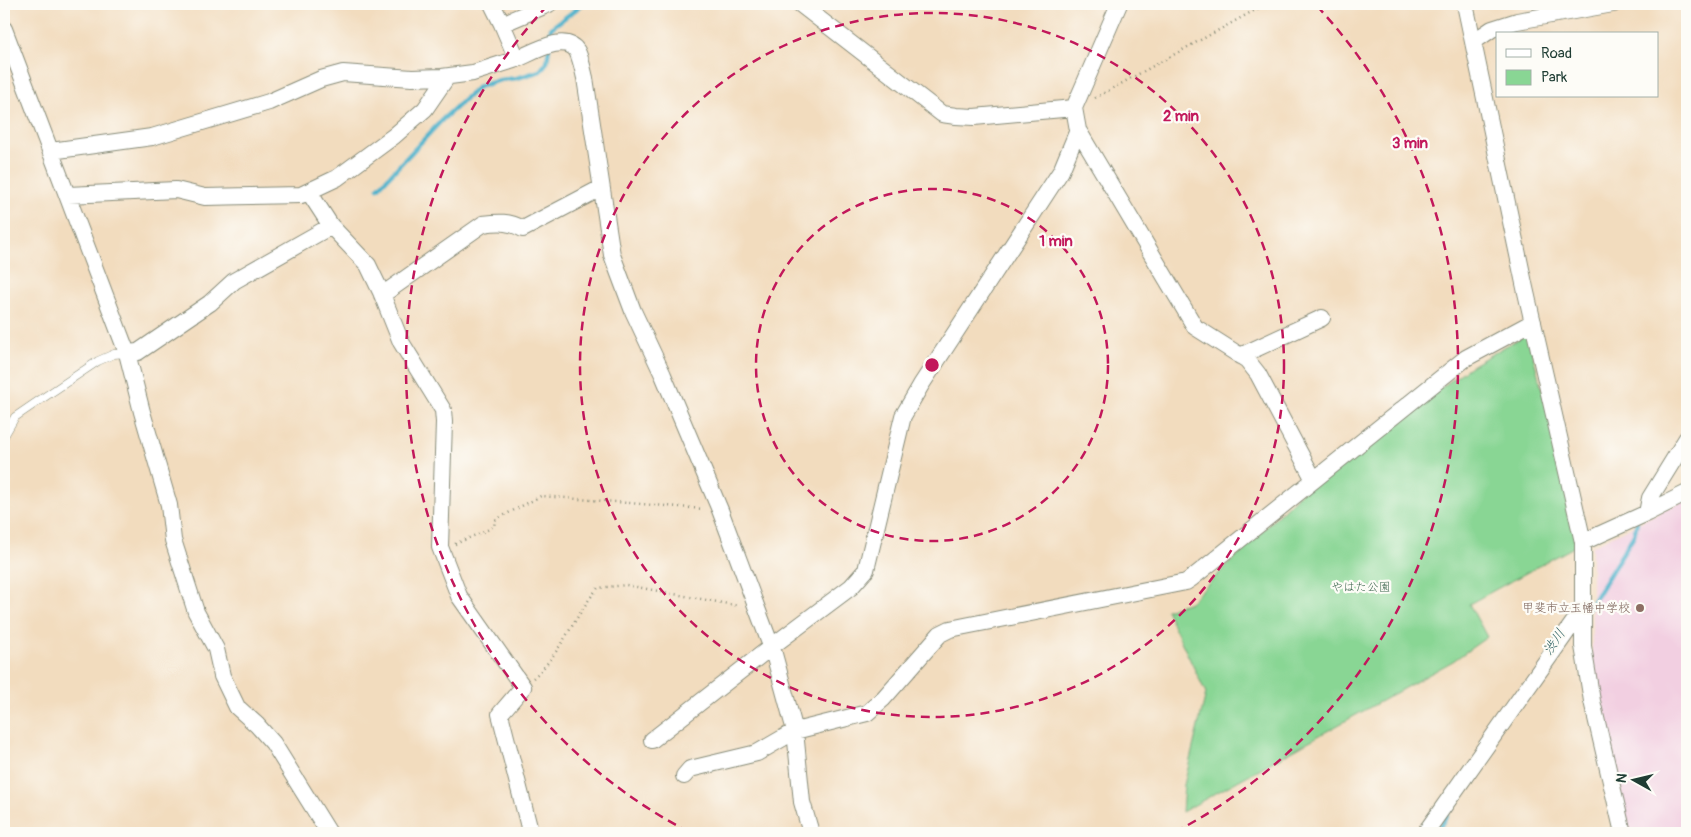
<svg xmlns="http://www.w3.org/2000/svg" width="1691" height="837" font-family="Pangolin,'Klee One',sans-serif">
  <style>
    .built { fill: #f2cfe1 }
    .green { fill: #89d694; stroke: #548a64 }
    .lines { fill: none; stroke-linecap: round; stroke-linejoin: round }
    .stream { stroke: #4bb1ca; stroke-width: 4.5 }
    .lane-casing { stroke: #888c79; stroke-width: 9 }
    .street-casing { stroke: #888c79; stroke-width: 18 }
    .path { stroke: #888c79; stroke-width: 2.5; stroke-dasharray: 1 4; stroke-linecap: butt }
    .lane { stroke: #fff; stroke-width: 8 }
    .street { stroke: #fff; stroke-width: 16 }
    .ring { fill: none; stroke: #c2185b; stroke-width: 2.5; stroke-dasharray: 9 6 }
    .education-dot { fill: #8d6e63; stroke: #fdfcf7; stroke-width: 2 }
    .labels { text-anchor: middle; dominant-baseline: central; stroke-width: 4.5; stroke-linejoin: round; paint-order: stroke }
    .park-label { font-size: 12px; fill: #3a634c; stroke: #fdfcf7 }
    .education-label { font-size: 12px; fill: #785e54; stroke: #fdfcf7; text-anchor: end }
    .water-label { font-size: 14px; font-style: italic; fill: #2c6061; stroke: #fdfcf7 }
    .centre { fill: #c2185b; stroke: #fdfcf7; stroke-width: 2.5 }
    .ring-label { font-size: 15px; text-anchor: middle; font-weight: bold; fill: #c2185b; stroke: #fdfcf7; stroke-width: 4.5; stroke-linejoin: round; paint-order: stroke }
  </style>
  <rect width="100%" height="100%" fill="#fdfcf7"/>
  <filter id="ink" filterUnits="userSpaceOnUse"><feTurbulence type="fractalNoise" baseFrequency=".02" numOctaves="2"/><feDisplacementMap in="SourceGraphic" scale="10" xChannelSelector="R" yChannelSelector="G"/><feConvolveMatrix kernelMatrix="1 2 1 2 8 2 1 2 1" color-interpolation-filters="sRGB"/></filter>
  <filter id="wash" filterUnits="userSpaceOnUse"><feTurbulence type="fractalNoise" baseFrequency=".0096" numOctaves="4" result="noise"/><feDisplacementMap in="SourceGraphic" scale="20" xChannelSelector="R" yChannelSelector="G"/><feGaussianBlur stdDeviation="1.12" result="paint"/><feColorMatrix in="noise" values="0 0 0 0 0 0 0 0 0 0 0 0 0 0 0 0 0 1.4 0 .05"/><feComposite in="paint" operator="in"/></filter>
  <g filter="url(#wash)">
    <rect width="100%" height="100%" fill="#f2dcbe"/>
    <path class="built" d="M 1687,499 L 1687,833 L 1630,833 L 1592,670 L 1592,546 Z"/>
    <path class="green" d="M 1525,326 L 1583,542 L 1469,604 L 1487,637 L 1453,661 L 1182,812 L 1184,785 L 1206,693 L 1166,610 L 1190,602 L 1314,480 L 1471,366 L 1527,334 Z"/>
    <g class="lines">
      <path class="stream" d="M 550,41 L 551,28 L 583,4
        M 378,188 L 443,119 L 478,87 L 500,80 L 517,78 L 540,71 L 547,62 L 549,48
        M 1588,609 L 1634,535 L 1637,522
        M 1436,833 L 1447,815"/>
    </g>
  </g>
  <g filter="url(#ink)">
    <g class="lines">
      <defs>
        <path id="lane" d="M 4,436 L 15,417 L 34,404 L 98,361 L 114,354 L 127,353"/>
        <path id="street" d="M 800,4 L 942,114 L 956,116 L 974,117 L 1074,108
          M 1119,4 L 1074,108 L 1078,130 L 1195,327 L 1247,360 L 1258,374 L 1314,480
          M 1465,4 L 1525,288 L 1583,542 L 1583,646 L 1592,701 L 1623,833
          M 502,24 L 549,4
          M 4,29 L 127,353 L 142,412 L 169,505 L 173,540 L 196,612 L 216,649 L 222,676 L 237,707 L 257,725 L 273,743 L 329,833
          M 1473,42 L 1492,29 L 1517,21 L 1613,4
          M 517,59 C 532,53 565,32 577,51 C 581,59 583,70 585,78 L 612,255 L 633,311 L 663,375 L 720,510 L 774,654 L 795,731 L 802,802 L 811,833
          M 51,151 L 152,137 L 269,102 L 321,79 L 343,73 L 412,78 L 442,77 L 473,73 L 517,59 L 502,24 L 492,4
          M 309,192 L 331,226 L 368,265 L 381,292 L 401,342 L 443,410 L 444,422 L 440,547 L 459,596 L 523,687 L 500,714 L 529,827 L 527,833
          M 68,195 L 176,190 L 205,197 L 301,195 L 337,178 L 394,136 L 425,109 L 447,77
          M 382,295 L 483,224 C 498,222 509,221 523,229 L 601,188
          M 127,353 L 138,352 L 210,303 L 234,281 L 331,226
          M 1240,356 L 1322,318
          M 1647,513 L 1650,498 L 1687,438
          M 1583,542 L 1647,513 L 1687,493
          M 652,740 L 771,647 L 851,587 L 866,570 L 903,416 L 921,385 L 1061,171 L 1078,130
          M 684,776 L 690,769 L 757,753 L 795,731 L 867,713 L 883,699 L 940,634 L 950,629 L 1186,582 L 1192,578 L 1466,358 L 1533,322
          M 1425,833 L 1583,609"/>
      </defs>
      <use href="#lane" class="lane-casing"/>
      <use href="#street" class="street-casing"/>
      <path class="path" d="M 1095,98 L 1266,4
        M 455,544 L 494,527 L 495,520 L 541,496 L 704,509
        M 533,678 C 561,654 574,616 598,588 L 626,585 L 739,606"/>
      <use href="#lane" class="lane"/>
      <use href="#street" class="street"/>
    </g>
  </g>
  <g class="ring">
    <circle cx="932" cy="365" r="176"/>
    <circle cx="932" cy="365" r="352"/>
    <path d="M689 832A527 527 0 0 1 547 6M1317 6A527 527 0 0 1 1175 832"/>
  </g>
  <circle class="education-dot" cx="1640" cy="608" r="5"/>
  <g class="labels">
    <g class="park-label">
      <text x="1361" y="587">やはた公園</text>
    </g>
    <g class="education-label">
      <text x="1630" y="608">甲斐市立玉幡中学校</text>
    </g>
    <g class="water-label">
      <text transform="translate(1554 642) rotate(-56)">渋川</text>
    </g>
  </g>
  <circle cx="932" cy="365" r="8" class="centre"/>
  <g class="ring-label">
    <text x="1181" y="121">2 min</text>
    <text x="1410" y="148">3 min</text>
    <text x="1056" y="246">1 min</text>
  </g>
  <rect width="1691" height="837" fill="none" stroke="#fdfcf7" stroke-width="20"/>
  <rect x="1496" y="32" width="162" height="65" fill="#fdfcf7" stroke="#a4b0a9"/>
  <rect x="1506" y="49" width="25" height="8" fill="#ffffff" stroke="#a4b0a9"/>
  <text x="1541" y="58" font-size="15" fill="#1f3d34">Road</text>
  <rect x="1506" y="70" width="25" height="15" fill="#89d694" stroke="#a4b0a9"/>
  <text x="1541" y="82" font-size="15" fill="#1f3d34">Park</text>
  <g transform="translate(1634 780) rotate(278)" stroke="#fdfcf7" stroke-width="4" paint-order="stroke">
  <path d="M0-4L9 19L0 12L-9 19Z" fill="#1f3d34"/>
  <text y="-8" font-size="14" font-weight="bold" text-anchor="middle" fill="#1f3d34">N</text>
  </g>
</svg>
